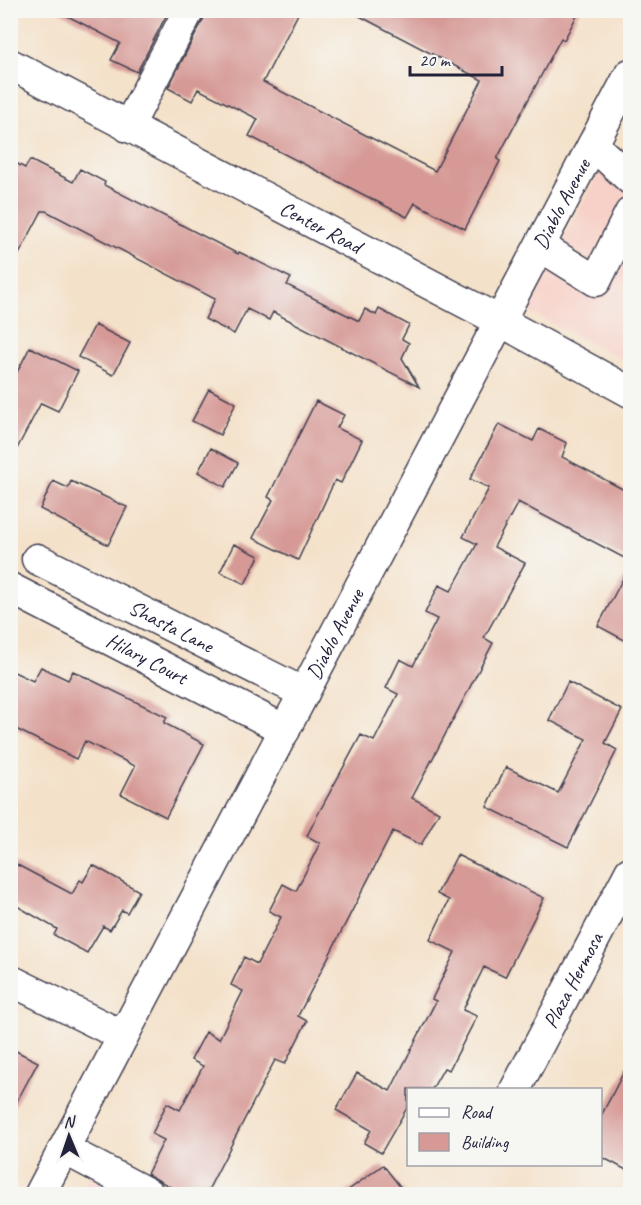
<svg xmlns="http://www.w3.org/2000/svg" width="641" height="1205" font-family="Caveat,sans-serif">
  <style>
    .built { fill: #f7d1c8 }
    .building { fill: #d69995 }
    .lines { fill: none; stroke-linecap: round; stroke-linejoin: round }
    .minor-casing { stroke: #423f50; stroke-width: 33 }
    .minor { stroke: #fff; stroke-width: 30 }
    .labels { text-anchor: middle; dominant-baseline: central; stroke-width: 6; stroke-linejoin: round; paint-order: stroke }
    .street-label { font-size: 21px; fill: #22223b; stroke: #f6f6f2 }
  </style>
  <rect width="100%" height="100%" fill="#f6f6f2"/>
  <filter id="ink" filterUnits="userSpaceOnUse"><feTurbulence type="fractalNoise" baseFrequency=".0167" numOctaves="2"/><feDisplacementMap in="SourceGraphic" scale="12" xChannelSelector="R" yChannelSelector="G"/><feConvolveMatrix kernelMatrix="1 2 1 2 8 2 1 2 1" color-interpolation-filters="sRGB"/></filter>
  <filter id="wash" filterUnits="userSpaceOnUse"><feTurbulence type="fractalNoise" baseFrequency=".008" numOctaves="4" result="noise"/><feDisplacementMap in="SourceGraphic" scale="24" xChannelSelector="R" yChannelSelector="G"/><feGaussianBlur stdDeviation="1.35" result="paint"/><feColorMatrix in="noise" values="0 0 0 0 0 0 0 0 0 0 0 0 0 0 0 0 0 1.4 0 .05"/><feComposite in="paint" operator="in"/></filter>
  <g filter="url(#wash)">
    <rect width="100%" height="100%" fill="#f4e1c9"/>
    <path class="built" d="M 613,146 L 630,156 L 630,363 L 525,310 Z
      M 99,1156 L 172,1194 L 79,1194 Z"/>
    <g id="blocks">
      <path class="building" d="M 56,10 L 169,10 L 137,72 L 111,60 L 120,43 Z
        M 206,10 L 300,10 L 263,82 L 435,171 L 482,80 L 348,10 L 580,10 L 564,40 L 561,38 L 497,159 L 500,161 L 465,229 L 415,203 L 407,217 L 249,136 L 258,119 L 198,89 L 192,101 L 168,88 L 204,18 Z
        M 10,160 L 25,168 L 30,160 L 73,182 L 80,169 L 105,182 L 104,185 L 238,254 L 239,252 L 291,278 L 287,285 L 359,321 L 365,309 L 376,315 L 379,309 L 409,325 L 402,339 L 409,343 L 402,358 L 419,387 L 273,312 L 269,320 L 247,309 L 234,334 L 205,319 L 215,299 L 46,211 L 42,211 L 10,271 Z
        M 95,325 L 130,343 L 113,375 L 78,357 Z
        M 30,347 L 78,371 L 58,411 L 41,403 L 10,462 L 10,386 Z
        M 209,389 L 236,403 L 220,435 L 192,421 Z
        M 316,401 L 344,415 L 337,428 L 362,440 L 341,483 L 335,480 L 298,560 L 253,538 L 273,500 L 268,497 Z
        M 499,424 L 533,441 L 539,429 L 567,443 L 562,457 L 630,493 L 630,561 L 518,502 L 494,547 L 525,563 L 484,638 L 493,643 L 412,798 L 439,812 L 421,845 L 393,831 L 298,1016 L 307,1021 L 285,1064 L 275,1060 L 206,1194 L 183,1194 L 147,1174 L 164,1140 L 152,1134 L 167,1103 L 180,1110 L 203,1066 L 191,1060 L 206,1032 L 219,1039 L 243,991 L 231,985 L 244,957 L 257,964 L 281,917 L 269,911 L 283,884 L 296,891 L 320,843 L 307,836 L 317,816 L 361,735 L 374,741 L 398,694 L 386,688 L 400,659 L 413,666 L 437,619 L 425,613 L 439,585 L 451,591 L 477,544 L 463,537 L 489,488 L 470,479 Z
        M 211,448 L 238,463 L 225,487 L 198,472 Z
        M 53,481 L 68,488 L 71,481 L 127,507 L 108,545 L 40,509 Z
        M 234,544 L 259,556 L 245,584 L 220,572 Z
        M 630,565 L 630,643 L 598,626 Z
        M 41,667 L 68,680 L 73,671 L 167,717 L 164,723 L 204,744 L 166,817 L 121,794 L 135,766 L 85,741 L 76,759 L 10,726 L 10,670 L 33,681 Z
        M 568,682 L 622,710 L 605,743 L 617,750 L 568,847 L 487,807 L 506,767 L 558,793 L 586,739 L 549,720 Z
        M 457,855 L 544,898 L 505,977 L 484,967 L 463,1010 L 477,1016 L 449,1070 L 444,1068 L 432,1089 L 408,1089 L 408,1106 L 381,1153 L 364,1143 L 371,1130 L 336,1110 L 357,1073 L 390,1091 L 436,1001 L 432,999 L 455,952 L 430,940 L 449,900 L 437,894 Z
        M 10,861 L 72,894 L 80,880 L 83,882 L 93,865 L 139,891 L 127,913 L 122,910 L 110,930 L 103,926 L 87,953 L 54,935 L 57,929 L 10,902 Z
        M 10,1048 L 38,1062 L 10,1114 Z
        M 630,1060 L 630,1172 L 600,1156 L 600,1118 Z
        M 383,1165 L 406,1194 L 343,1194 Z"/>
    </g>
  </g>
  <g filter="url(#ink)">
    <use href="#blocks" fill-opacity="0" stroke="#423f50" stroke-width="1.5"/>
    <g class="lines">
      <defs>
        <g id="minor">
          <path id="s1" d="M 10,64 L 500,321 L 630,392"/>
          <path d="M 128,127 L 189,10"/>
          <path d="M 593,145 L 630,179"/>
          <path d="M 540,246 L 596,281 L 630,213"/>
          <path id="s2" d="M 37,559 L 304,693"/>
          <path id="s3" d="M 10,588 L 285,730"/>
          <path d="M 10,980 L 123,1036"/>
          <path id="s4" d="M 515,1090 L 630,872"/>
          <path d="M 64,1149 L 149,1194"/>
          <path id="s5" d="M 40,1194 L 630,74"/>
        </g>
      </defs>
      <use href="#minor" class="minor-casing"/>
      <use href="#minor" class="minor"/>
    </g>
  </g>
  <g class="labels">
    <g class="street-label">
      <text stroke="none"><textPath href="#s5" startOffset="1119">Diablo Avenue</textPath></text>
      <text stroke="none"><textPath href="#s1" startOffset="351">Center Road</textPath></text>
      <text stroke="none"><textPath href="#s2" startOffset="150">Shasta Lane</textPath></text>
      <text stroke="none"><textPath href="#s5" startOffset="633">Diablo Avenue</textPath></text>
      <text stroke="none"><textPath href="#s3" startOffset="154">Hilary Court</textPath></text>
      <text stroke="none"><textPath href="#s4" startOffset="124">Plaza Hermosa</textPath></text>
    </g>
  </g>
  <rect width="641" height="1205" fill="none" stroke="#f6f6f2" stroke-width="36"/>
  <rect x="407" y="1088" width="195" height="78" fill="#f6f6f2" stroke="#a1a1a9" stroke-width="1.5"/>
  <rect x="419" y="1108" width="30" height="9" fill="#ffffff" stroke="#a1a1a9" stroke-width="1.5"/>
  <text x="461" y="1118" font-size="18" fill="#22223b">Road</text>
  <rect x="419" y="1133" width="30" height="18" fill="#d69995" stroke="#a1a1a9" stroke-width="1.5"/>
  <text x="461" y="1148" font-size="18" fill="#22223b">Building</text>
  <g transform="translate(69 1136) rotate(358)" stroke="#f6f6f2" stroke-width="4.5" paint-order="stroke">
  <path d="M0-4.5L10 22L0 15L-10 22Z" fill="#22223b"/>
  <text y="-9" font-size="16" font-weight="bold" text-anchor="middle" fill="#22223b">N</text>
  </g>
  <path d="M410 66v9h92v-9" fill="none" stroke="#22223b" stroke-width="3"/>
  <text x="419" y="66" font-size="18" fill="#22223b" stroke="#f6f6f2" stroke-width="4.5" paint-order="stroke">20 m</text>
</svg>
